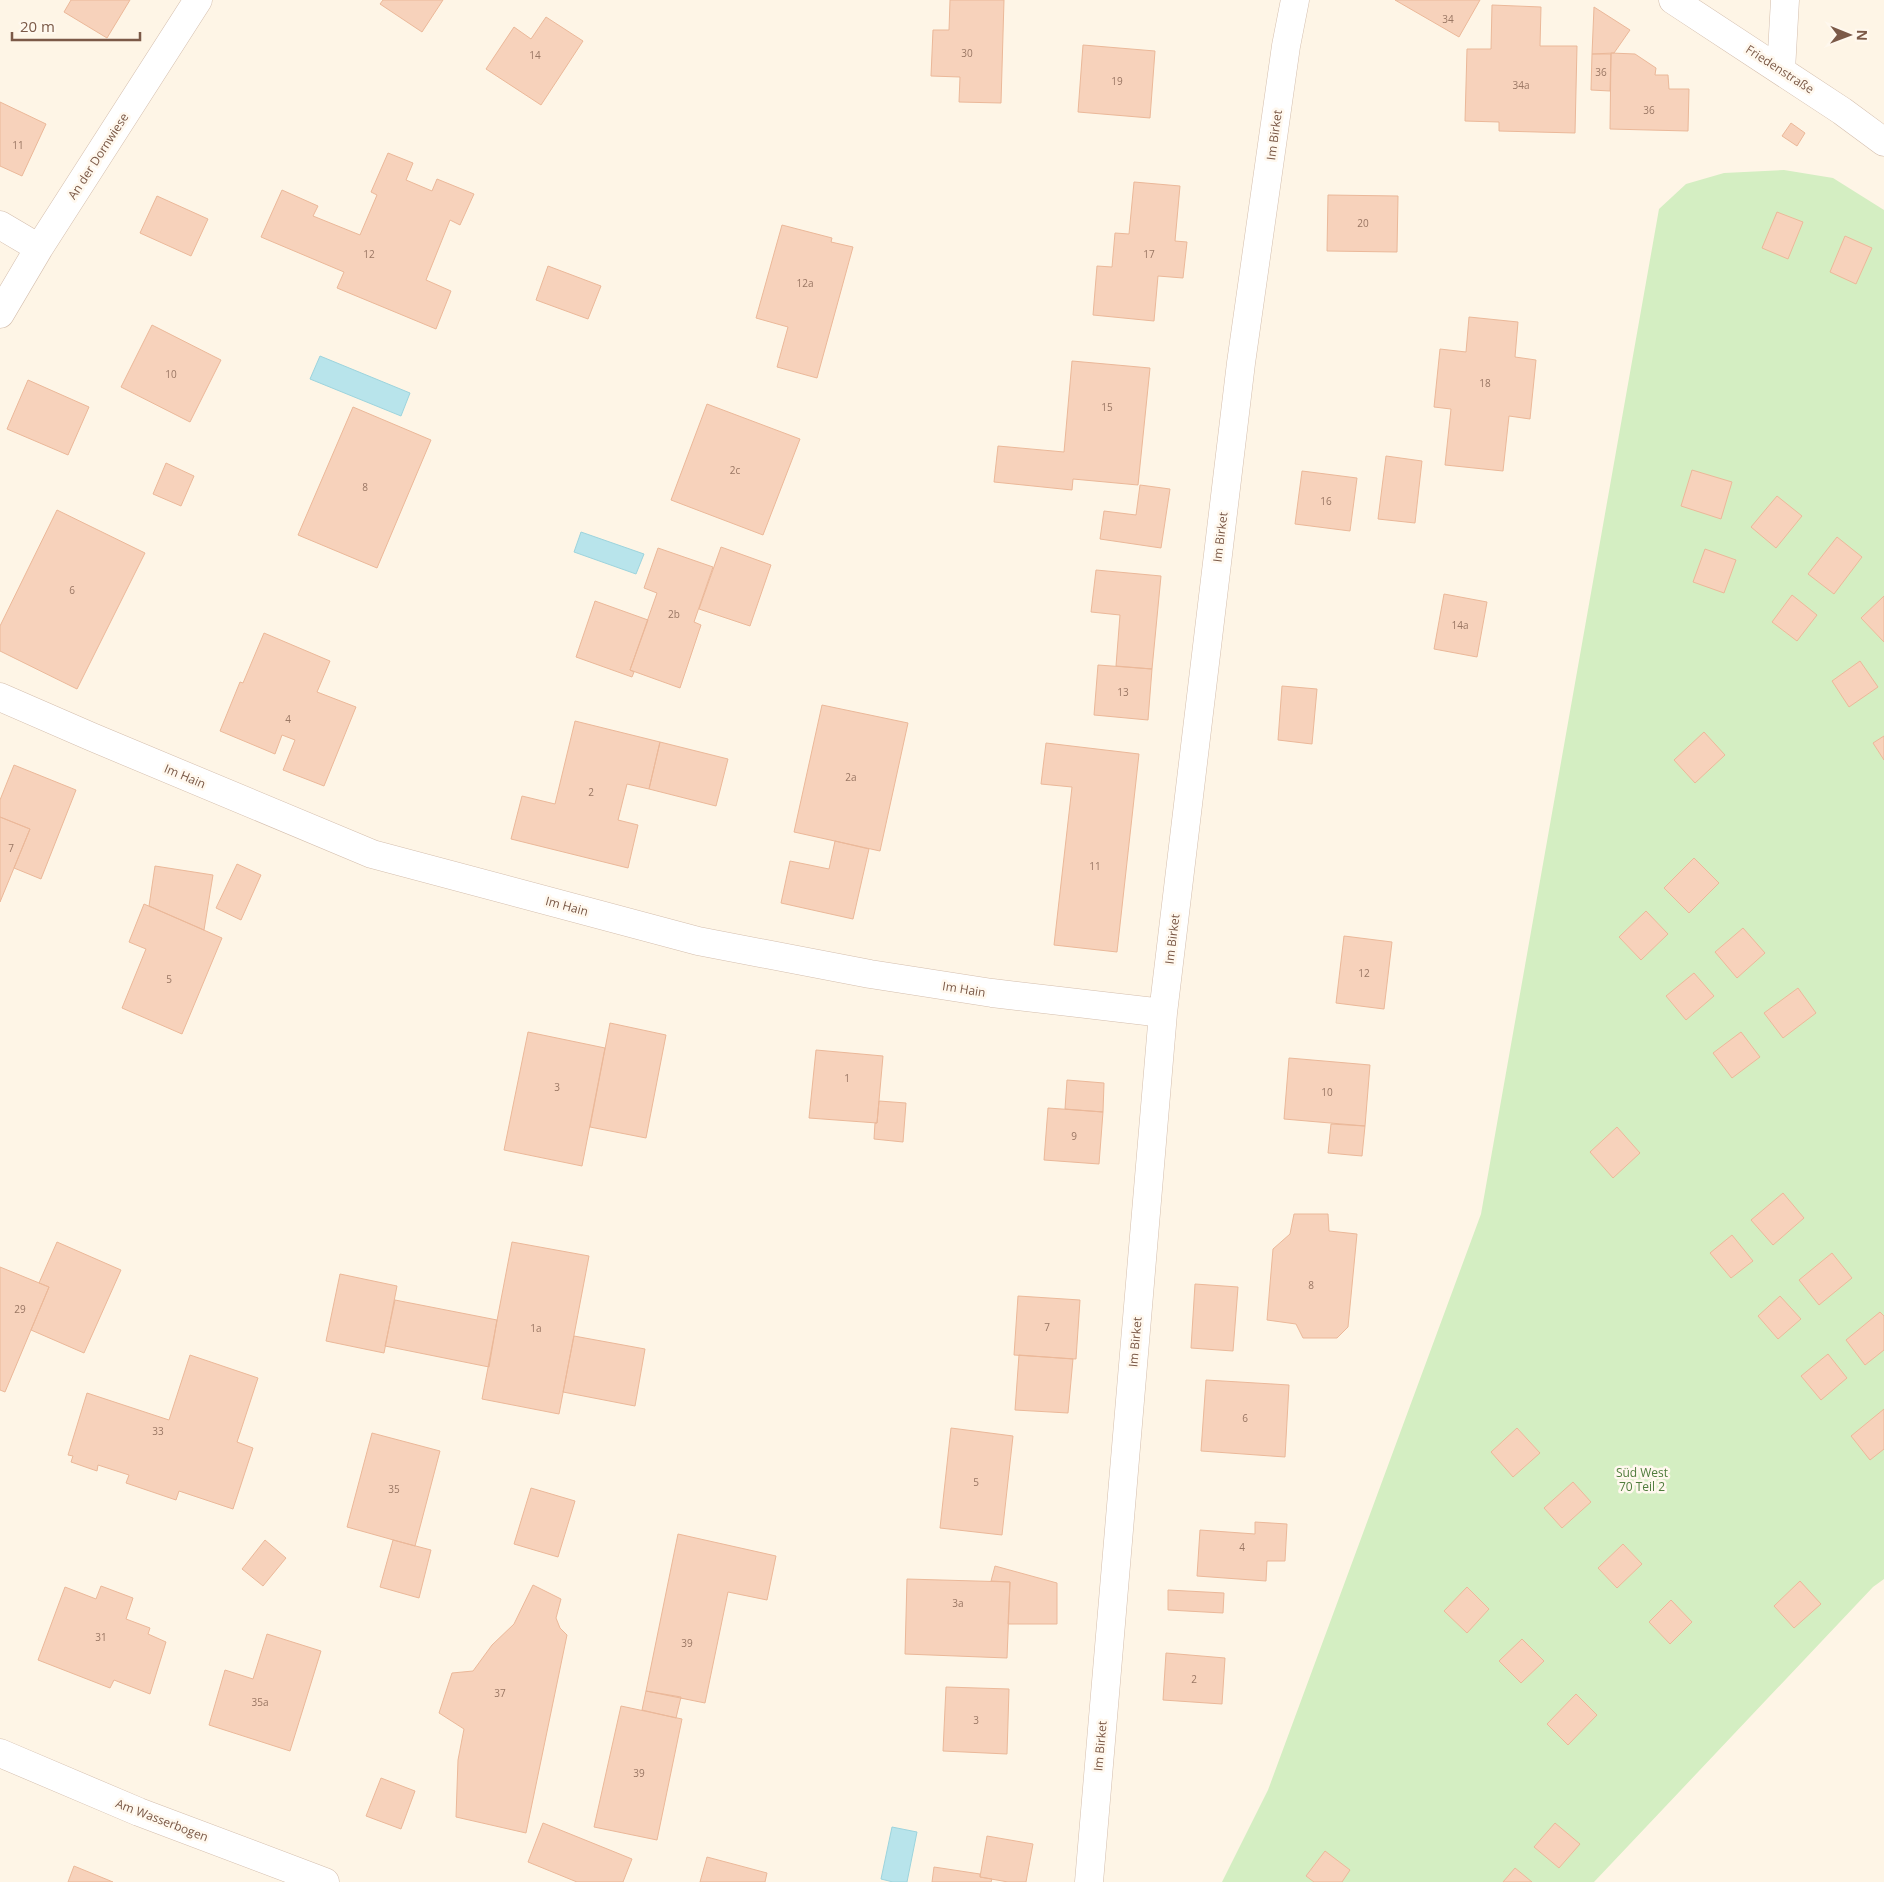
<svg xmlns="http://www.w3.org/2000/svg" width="1884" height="1882" font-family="'Open Sans',sans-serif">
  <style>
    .green { fill: #d4eec2 }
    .water { fill: #b8e4eb; stroke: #9dd4dd }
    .building { fill: #f7d2bb; stroke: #ebb899 }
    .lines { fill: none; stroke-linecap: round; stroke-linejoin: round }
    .minor-casing { stroke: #d4bead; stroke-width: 29 }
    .minor { stroke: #fff; stroke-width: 28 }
    .labels { text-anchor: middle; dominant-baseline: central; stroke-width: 5; stroke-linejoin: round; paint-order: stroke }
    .number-label { font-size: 10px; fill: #9a7764 }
    .street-label { font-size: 12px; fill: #7b5947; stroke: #fff8ee }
    .park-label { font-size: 12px; fill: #4f7c3c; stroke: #fff8ee }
  </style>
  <rect width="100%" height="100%" fill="#fef5e6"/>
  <path class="green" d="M 1784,170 L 1833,178 L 1884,210 L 1884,1579 L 1873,1587 L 1594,1882 L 1222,1882 L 1268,1790 L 1481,1214 L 1659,209 L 1686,184 L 1724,173 Z"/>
  <path class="water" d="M 320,356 L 410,393 L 401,416 L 310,379 Z
    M 581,532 L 644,554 L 636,574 L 574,552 Z
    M 892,1827 L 917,1832 L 907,1882 L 893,1882 L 881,1879 Z"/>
  <path class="building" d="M 71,0 L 130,0 L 107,38 L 64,12 Z
    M 383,0 L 443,0 L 422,32 L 380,4 Z
    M 950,0 L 1004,0 L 1001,103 L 959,102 L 960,77 L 931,76 L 933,30 L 949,30 Z
    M 1395,0 L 1480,0 L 1459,37 Z
    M 1492,5 L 1541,7 L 1540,46 L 1577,46 L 1575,133 L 1499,131 L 1499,122 L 1465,121 L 1467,49 L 1491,49 Z
    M 1594,7 L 1630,30 L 1614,53 L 1592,54 Z
    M 546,17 L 583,41 L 541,105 L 486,69 L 514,27 L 531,39 Z
    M 1083,45 L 1155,51 L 1150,118 L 1078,112 Z
    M 1611,53 L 1635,54 L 1656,68 L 1655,75 L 1668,75 L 1669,89 L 1689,89 L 1688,131 L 1610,129 Z
    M 1592,54 L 1611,54 L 1610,91 L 1591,90 Z
    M 0,102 L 46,124 L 22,176 L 0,166 Z
    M 1791,123 L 1805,133 L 1797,146 L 1782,136 Z
    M 388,153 L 413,163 L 406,180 L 432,191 L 437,179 L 474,194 L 460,225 L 450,220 L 426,280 L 451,291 L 436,329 L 337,288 L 344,272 L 261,237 L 282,190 L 318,206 L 313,216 L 360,235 L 377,195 L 371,192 Z
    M 1134,182 L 1180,186 L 1175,241 L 1187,242 L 1183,278 L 1158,276 L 1154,321 L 1093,315 L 1097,266 L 1112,267 L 1115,233 L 1129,234 Z
    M 1328,195 L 1398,196 L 1397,252 L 1327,251 Z
    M 157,196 L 208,219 L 191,256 L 140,233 Z
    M 1777,212 L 1803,222 L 1788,259 L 1762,248 Z
    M 782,225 L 832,238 L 831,242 L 853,247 L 817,378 L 777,367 L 788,327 L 756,318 Z
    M 1845,236 L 1872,248 L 1856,284 L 1830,272 Z
    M 548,266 L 601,286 L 588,319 L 536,300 Z
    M 1469,317 L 1518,322 L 1515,357 L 1536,360 L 1530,419 L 1509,416 L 1503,471 L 1445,465 L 1451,409 L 1434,407 L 1440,349 L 1466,352 Z
    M 152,325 L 221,360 L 190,422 L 121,387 Z
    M 1072,361 L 1150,368 L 1138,485 L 1073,479 L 1072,490 L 994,482 L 998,446 L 1064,452 Z
    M 28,380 L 89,407 L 68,455 L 7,429 Z
    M 707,404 L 800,439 L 763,535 L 671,500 Z
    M 353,407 L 431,440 L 377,568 L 298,535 Z
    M 1386,456 L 1422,461 L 1415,523 L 1378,519 Z
    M 166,463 L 194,476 L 181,506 L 153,494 Z
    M 1692,470 L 1732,482 L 1721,519 L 1681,506 Z
    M 1302,471 L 1357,478 L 1350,531 L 1295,524 Z
    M 1140,485 L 1170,489 L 1161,548 L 1100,539 L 1104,511 L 1136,515 Z
    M 1777,496 L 1802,516 L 1776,548 L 1751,527 Z
    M 57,510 L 145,553 L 77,689 L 0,651 L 0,626 Z
    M 1837,537 L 1862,557 L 1834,594 L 1808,574 Z
    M 721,547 L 771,565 L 750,626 L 699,609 Z
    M 658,548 L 713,567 L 694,622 L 701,625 L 680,688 L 630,670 L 657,593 L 644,588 Z
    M 1705,549 L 1736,560 L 1724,593 L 1693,582 Z
    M 1096,570 L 1161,576 L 1152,669 L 1116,666 L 1120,615 L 1091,612 Z
    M 1444,594 L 1487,602 L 1477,657 L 1434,649 Z
    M 1792,595 L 1817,615 L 1797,641 L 1772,622 Z
    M 1884,596 L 1884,642 L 1861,618 Z
    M 595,601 L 648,620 L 630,670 L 634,672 L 632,677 L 576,657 Z
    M 264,633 L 330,661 L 317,692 L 356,707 L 324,786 L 283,770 L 295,740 L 282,735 L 275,754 L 220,731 L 240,682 L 243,683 Z
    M 1860,661 L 1878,687 L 1849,707 L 1832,681 Z
    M 1098,665 L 1152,669 L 1148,720 L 1094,715 Z
    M 1282,686 L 1317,689 L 1312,744 L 1278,740 Z
    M 822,705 L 908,723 L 880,851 L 794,832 Z
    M 575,721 L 660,742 L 649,789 L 627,784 L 618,820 L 638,825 L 628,868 L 511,839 L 522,796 L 555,804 Z
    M 1704,732 L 1725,755 L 1695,783 L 1674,760 Z
    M 1884,736 L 1884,760 L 1873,743 Z
    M 660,742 L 728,759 L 716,806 L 649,789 Z
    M 1046,743 L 1139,754 L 1117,952 L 1054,945 L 1072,787 L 1041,784 Z
    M 14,765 L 76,790 L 41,879 L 14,868 L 30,829 L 0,817 L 0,800 Z
    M 0,817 L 30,829 L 0,902 Z
    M 835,841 L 869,849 L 853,919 L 781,903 L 790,861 L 829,869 Z
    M 1694,858 L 1719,883 L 1689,913 L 1664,888 Z
    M 237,864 L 261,875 L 241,920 L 216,908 Z
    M 155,866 L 213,875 L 204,930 L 149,906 Z
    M 144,904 L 222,938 L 182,1034 L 122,1008 L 146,949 L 129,942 Z
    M 1646,911 L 1668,934 L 1641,960 L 1619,937 Z
    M 1743,928 L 1765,953 L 1737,978 L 1715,952 Z
    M 1344,936 L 1392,942 L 1384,1009 L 1336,1003 Z
    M 1694,973 L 1714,996 L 1686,1020 L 1666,996 Z
    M 1798,988 L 1816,1013 L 1783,1038 L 1764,1013 Z
    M 610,1023 L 666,1035 L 646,1138 L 590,1127 Z
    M 528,1032 L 605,1048 L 582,1166 L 504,1150 Z
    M 1741,1032 L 1760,1057 L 1732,1078 L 1713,1053 Z
    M 816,1050 L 883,1056 L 877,1123 L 809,1118 Z
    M 1289,1058 L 1370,1065 L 1365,1126 L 1284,1119 Z
    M 1067,1080 L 1104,1083 L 1103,1112 L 1065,1109 Z
    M 879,1101 L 906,1103 L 903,1142 L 874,1139 L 875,1123 L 877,1123 Z
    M 1048,1108 L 1103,1112 L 1099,1164 L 1044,1160 Z
    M 1331,1124 L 1365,1126 L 1362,1156 L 1328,1153 Z
    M 1617,1127 L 1640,1153 L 1613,1178 L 1590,1152 Z
    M 1783,1193 L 1804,1218 L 1773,1245 L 1751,1220 Z
    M 1294,1214 L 1328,1214 L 1329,1231 L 1357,1234 L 1348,1327 L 1337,1338 L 1303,1338 L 1296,1324 L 1267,1320 L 1273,1249 L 1290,1234 Z
    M 1732,1235 L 1753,1261 L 1731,1278 L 1710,1253 Z
    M 57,1242 L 121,1270 L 84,1353 L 31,1330 L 49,1287 L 39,1283 Z
    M 512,1242 L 589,1256 L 559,1414 L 482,1399 Z
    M 1832,1253 L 1852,1278 L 1819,1305 L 1799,1280 Z
    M 0,1267 L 49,1287 L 5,1392 L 0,1390 Z
    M 340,1274 L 397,1286 L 384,1353 L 326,1341 Z
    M 1195,1284 L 1238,1287 L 1233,1351 L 1191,1348 Z
    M 1018,1296 L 1080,1300 L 1076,1359 L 1014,1355 Z
    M 1780,1296 L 1801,1319 L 1778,1339 L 1758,1316 Z
    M 395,1300 L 497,1320 L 489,1367 L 385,1346 Z
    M 1880,1312 L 1884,1316 L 1884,1350 L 1865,1365 L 1846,1340 Z
    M 574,1336 L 645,1349 L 635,1406 L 563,1392 Z
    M 1828,1354 L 1847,1378 L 1821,1400 L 1801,1376 Z
    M 190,1355 L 258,1378 L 237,1442 L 253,1448 L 233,1509 L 179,1491 L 176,1500 L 126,1483 L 129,1475 L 98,1465 L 97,1471 L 71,1462 L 73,1456 L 68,1455 L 87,1393 L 169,1420 Z
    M 1019,1355 L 1073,1359 L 1068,1413 L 1015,1410 Z
    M 1206,1380 L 1289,1385 L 1285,1457 L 1201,1451 Z
    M 1884,1409 L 1884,1449 L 1870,1460 L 1851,1436 Z
    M 951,1428 L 1013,1436 L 1002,1535 L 940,1528 Z
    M 1517,1428 L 1540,1453 L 1513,1477 L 1491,1452 Z
    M 372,1433 L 440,1451 L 415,1546 L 347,1527 Z
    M 1573,1482 L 1591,1502 L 1562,1528 L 1544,1508 Z
    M 531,1488 L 575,1501 L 558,1557 L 514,1544 Z
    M 1255,1522 L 1287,1524 L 1285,1561 L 1267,1561 L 1266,1581 L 1197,1576 L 1200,1530 L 1255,1534 Z
    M 678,1534 L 776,1556 L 767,1600 L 728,1592 L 705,1703 L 646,1691 Z
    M 265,1540 L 286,1558 L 263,1586 L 242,1569 Z
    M 393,1540 L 431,1550 L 419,1598 L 380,1587 Z
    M 1623,1544 L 1642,1564 L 1617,1588 L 1598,1568 Z
    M 995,1566 L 1057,1583 L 1057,1624 L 1008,1624 L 1010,1582 L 991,1581 Z
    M 907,1579 L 1010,1582 L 1007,1658 L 905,1654 Z
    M 1800,1581 L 1821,1604 L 1794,1628 L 1774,1606 Z
    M 533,1585 L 561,1599 L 556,1618 L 560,1628 L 567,1635 L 526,1833 L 456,1817 L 458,1760 L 464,1729 L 439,1713 L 452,1673 L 473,1671 L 492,1645 L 514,1624 Z
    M 101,1586 L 133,1598 L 126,1619 L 150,1628 L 148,1634 L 166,1642 L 150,1694 L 114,1680 L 110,1688 L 38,1660 L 65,1587 L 96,1599 Z
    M 1467,1587 L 1489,1609 L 1467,1633 L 1444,1611 Z
    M 1168,1590 L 1224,1593 L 1223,1613 L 1168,1610 Z
    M 1671,1600 L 1692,1622 L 1670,1644 L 1649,1622 Z
    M 267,1634 L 321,1651 L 290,1751 L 209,1725 L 225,1670 L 253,1679 Z
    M 1522,1639 L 1544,1661 L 1521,1683 L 1499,1661 Z
    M 1166,1653 L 1225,1658 L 1222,1704 L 1163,1700 Z
    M 946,1687 L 1009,1689 L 1007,1754 L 943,1751 Z
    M 646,1691 L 681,1697 L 676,1718 L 642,1710 Z
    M 1576,1694 L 1597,1715 L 1568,1745 L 1547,1724 Z
    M 621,1706 L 682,1719 L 657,1840 L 594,1827 Z
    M 381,1778 L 415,1791 L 401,1829 L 366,1816 Z
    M 543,1823 L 632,1859 L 623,1882 L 577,1882 L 528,1862 Z
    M 1555,1823 L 1580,1844 L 1559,1868 L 1534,1847 Z
    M 987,1836 L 1033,1844 L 1026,1882 L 1008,1882 L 980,1877 Z
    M 1325,1851 L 1350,1870 L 1342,1882 L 1314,1882 L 1306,1876 Z
    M 707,1857 L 767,1873 L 765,1882 L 700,1882 Z
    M 74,1866 L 113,1882 L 68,1882 Z
    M 934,1867 L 980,1874 L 980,1877 L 992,1879 L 991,1882 L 932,1882 Z
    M 1515,1868 L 1532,1882 L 1503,1882 Z"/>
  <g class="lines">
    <defs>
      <path id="minor" d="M 1673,0 L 1842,111 L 1884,142
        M 1781,70 L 1785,0
        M 0,225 L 39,248
        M 0,314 L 39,248 L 198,0
        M 0,697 L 92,737 L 372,854 L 698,941 L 870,974 L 992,993 L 1163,1013
        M 0,1753 L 139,1812 L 325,1882
        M 1089,1882 L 1163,1013 L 1241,363 L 1286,46 L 1295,0"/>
    </defs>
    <use href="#minor" class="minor-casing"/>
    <use href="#minor" class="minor"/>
  </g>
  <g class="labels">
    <g class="number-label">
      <text x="1448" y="19">34</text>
      <text x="967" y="53">30</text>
      <text x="535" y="55">14</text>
      <text x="1601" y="72">36</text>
      <text x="1117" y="81">19</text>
      <text x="1521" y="85">34a</text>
      <text x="1649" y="110">36</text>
      <text x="18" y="145">11</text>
      <text x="1363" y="223">20</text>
      <text x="369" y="254">12</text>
      <text x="1149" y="254">17</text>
      <text x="805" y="283">12a</text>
      <text x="171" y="374">10</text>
      <text x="1485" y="383">18</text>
      <text x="1107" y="407">15</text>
      <text x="735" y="470">2c</text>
      <text x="365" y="487">8</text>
      <text x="1326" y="501">16</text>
      <text x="72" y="590">6</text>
      <text x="674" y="614">2b</text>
      <text x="1460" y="625">14a</text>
      <text x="1123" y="692">13</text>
      <text x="288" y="719">4</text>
      <text x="851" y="777">2a</text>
      <text x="591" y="792">2</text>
      <text x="11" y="848">7</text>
      <text x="1095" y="866">11</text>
      <text x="1364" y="973">12</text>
      <text x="169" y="979">5</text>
      <text x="847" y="1078">1</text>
      <text x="557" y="1087">3</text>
      <text x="1327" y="1092">10</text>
      <text x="1074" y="1136">9</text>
      <text x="1311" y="1285">8</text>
      <text x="20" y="1309">29</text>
      <text x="1047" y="1327">7</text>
      <text x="536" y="1328">1a</text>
      <text x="1245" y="1418">6</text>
      <text x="158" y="1431">33</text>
      <text x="976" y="1482">5</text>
      <text x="394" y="1489">35</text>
      <text x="1242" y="1547">4</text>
      <text x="958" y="1603">3a</text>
      <text x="101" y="1637">31</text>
      <text x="687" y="1643">39</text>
      <text x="1194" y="1679">2</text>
      <text x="500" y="1693">37</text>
      <text x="260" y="1702">35a</text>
      <text x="976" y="1720">3</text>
      <text x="639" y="1773">39</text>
    </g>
    <g class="street-label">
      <text transform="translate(1780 69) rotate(33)">Friedenstraße</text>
      <text transform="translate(1274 135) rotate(-82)">Im Birket</text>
      <text transform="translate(98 156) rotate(-57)">An der Dornwiese</text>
      <text transform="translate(1220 537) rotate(-83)">Im Birket</text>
      <text transform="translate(185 776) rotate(23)">Im Hain</text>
      <text transform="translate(567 906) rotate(15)">Im Hain</text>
      <text transform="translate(1172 939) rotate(-83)">Im Birket</text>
      <text transform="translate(964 989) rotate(9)">Im Hain</text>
      <text transform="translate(1135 1342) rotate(-85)">Im Birket</text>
      <text transform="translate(1100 1746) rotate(-85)">Im Birket</text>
      <text transform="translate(162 1820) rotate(21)">Am Wasserbogen</text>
    </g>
    <g class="park-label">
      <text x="1642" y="1472">Süd West<tspan x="1642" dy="14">70 Teil 2</tspan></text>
    </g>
  </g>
  <g transform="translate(1849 35) rotate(91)" stroke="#fff8ee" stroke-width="4" paint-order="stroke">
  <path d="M0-4L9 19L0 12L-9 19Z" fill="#7b5947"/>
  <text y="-8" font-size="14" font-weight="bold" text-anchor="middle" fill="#7b5947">N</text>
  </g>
  <path d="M12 32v8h128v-8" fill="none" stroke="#7b5947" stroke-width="2.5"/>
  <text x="20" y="32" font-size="15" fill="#7b5947" stroke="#fff8ee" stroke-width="4" paint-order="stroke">20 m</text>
</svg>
